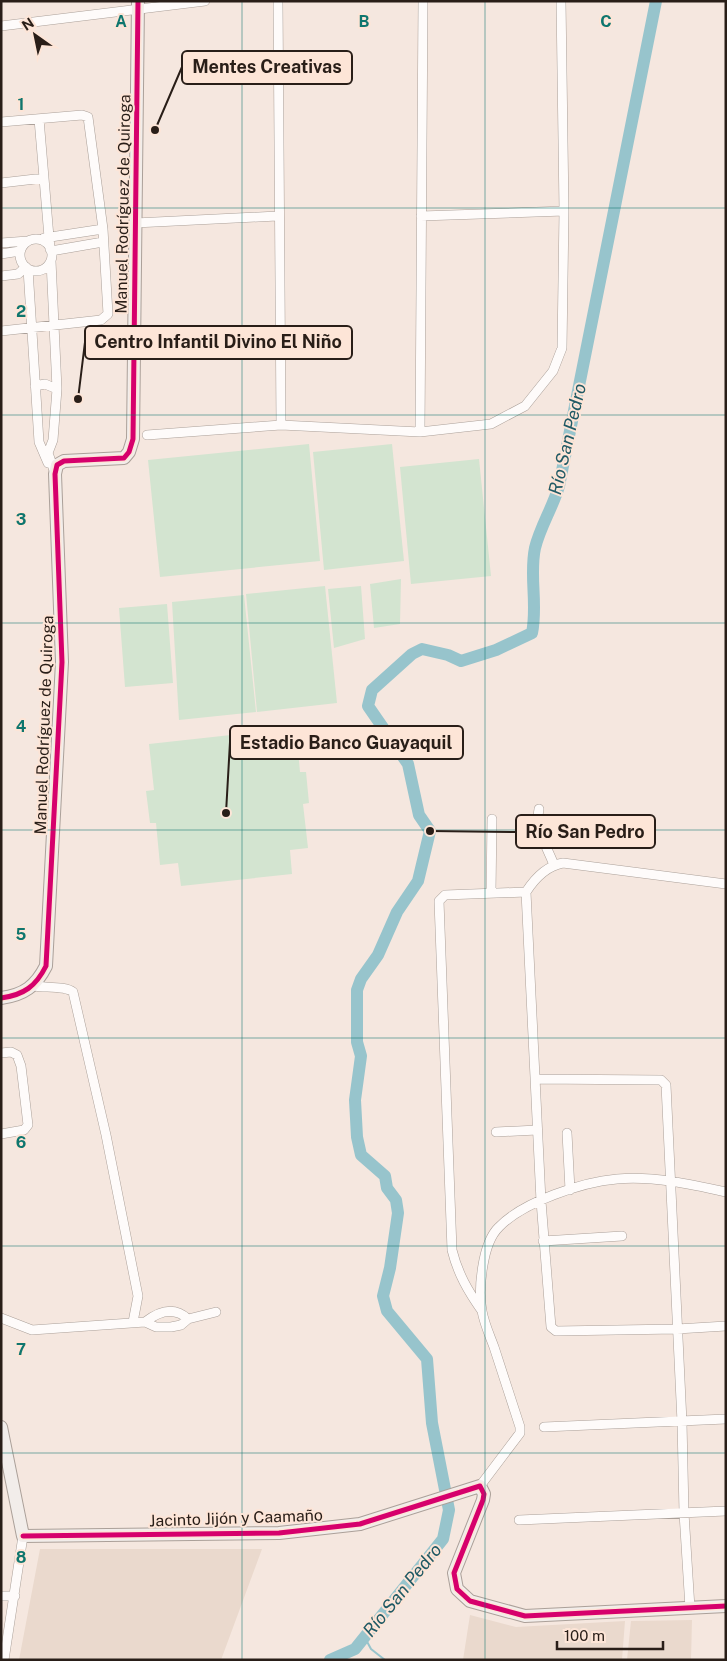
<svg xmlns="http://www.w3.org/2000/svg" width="727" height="1661" font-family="'Public Sans',sans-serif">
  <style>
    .industrial { fill: #ead9cd }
    .green { fill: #d3e4d0 }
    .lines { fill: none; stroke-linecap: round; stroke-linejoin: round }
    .stream { stroke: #97c4cc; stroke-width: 2 }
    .river { stroke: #97c4cc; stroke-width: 12 }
    .street-casing { stroke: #aba099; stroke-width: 10 }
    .secondary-casing { stroke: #aba099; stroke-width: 14 }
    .street { stroke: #fefbfa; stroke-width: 9 }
    .secondary { stroke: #f2edea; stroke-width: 12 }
    .cycleway-casing { stroke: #fde5d7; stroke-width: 8 }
    .cycleway { stroke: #d6006c; stroke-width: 5 }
    .grid { fill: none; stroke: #0f766e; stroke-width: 1; stroke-opacity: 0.55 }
    .labels { text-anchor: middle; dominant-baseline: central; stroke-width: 4; stroke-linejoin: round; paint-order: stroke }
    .street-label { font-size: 16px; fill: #291e18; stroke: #fde5d7 }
    .water-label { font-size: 18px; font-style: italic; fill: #205a65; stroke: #fde5d7 }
    .grid-label { font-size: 16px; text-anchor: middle; font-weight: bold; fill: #0f766e; stroke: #fde5d7; stroke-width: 4; stroke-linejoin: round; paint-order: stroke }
    .leader { fill: none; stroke: #291e18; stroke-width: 2 }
    .callout-dot { fill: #291e18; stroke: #fde5d7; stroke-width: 2 }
    .callout { fill: #fde5d7; stroke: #291e18; stroke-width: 2 }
    .callout-label { font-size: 18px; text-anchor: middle; font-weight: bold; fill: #291e18 }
  </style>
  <rect width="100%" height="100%" fill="#f5e7df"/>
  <path class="industrial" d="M 40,1549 L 262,1549 L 221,1660 L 19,1660 Z
    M 470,1615 L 516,1627 L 625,1621 L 622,1660 L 463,1660 Z
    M 692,1620 L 691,1660 L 627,1660 L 631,1621 Z"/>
  <path class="green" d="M 309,444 L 320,561 L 160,577 L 148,460 Z
    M 392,444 L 404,561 L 324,570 L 313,452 Z
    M 479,459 L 491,576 L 411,584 L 400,467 Z
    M 401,579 L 400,624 L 374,628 L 370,584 Z
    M 325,586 L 337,703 L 257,712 L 246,594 Z
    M 361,586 L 365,639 L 334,648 L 328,589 Z
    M 244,595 L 256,712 L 179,720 L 172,602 Z
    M 167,604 L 173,683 L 125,687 L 119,608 Z
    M 296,728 L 300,772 L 306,772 L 309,803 L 303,804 L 308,848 L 290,850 L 292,874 L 181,886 L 178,863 L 160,865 L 156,823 L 150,823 L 146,791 L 154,790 L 149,744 Z"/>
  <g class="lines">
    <path class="stream" d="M 364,1636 L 371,1649 L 385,1660"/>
    <path class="river" d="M 330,1660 L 355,1649 L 443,1539 L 449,1510 L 432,1423 L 427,1359 L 387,1311 L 383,1296 L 390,1268 L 398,1213 L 396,1200 L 387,1188 L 385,1176 L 361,1155 L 357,1137 L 355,1100 L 361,1056 L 357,1042 L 357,990 L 361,979 L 378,955 L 397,912 L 418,881 L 430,831 L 419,815 L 408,764 L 368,706 L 372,690 L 412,654 L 422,649 L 448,655 L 461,661 L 496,650 L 532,633 C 538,604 529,576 535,548 C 540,527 553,507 559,486 L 656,1"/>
    <defs>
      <path id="street" d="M 278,1 L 281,425
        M 1,26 L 205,1
        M 39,119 L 50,249
        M 1,122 L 82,115 L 88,117 L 103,229 L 108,314 L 101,320 L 1,331
        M 1,183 L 44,178
        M 421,216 L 564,211
        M 135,223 L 277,216
        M 44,238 L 103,229
        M20 255a16 16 0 1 1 32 0a16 16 0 1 1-32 0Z
        M 1,243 L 28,241
        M 51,251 L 103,242
        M 1,254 L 20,251
        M 51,261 L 57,389 L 53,440 L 48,453 L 55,473
        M 28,269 L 39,442 L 48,463
        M 1,276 L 18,274 L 26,267
        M 35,386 L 45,384 L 57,389
        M 420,432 L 423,1
        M 147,435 L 281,425 L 420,432 L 491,424 L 525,406 L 553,371 L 562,348 L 564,211 L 561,1
        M 539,809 C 535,829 547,847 554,865
        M 726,884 L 563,863 C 546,866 535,878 526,892 L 541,1201 L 551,1327 L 556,1331 L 677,1329 L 726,1326
        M 491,893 L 492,819
        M 34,986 C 45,988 66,986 73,992 L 106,1135 L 138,1296 L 133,1322
        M 1,1053 L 11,1052 L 17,1055 L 21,1066 L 28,1125 L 24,1130 L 1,1134
        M 535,1079 L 661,1080 L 666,1085 L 682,1422 L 684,1513 L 690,1608
        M 496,1132 L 537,1130
        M 567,1133 L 570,1190
        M 543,1241 L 622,1236
        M 482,1311 C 468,1291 458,1274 452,1250 L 439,901 L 445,895 L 526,892
        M 1,1318 L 32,1330 L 145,1322 L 156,1327 L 171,1327 L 181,1325 L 188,1319 L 216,1312
        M 145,1322 C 159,1311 174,1306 188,1319
        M 544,1427 L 726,1419
        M 480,1486 L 520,1433 L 520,1427 C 511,1400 503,1374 494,1347 C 490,1336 484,1323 482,1311 C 478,1290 482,1243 499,1227 C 523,1202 582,1182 617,1179 C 654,1176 690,1184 726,1192
        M 519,1520 L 726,1511
        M 1,1596 L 15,1596
        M 4,1660 L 23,1536"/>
      <path id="secondary" d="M 1,998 C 24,995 36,986 46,966 L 62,662 L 55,474 L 57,465 L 64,461 L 124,458 L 129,452 L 133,439 L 138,1
        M 1,1427 L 23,1536 L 279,1533 L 360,1524 L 480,1486 L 484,1494 L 483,1500 L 454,1573 L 457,1589 L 470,1601 L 525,1616 L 726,1606"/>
    </defs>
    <use href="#street" class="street-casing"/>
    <use href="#secondary" class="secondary-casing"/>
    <use href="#street" class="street"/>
    <use href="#secondary" class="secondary"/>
    <defs>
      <path id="cycleway" d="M 1,998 C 24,995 36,986 46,966 L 62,662 L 55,474 L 57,465 L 64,461 L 124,458 L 129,452 L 133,439 L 138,1
        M 23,1536 L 279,1533 L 360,1524 L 480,1486 L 484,1494 L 483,1500 L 454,1573 L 457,1589 L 470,1601 L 525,1616 L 726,1606"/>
    </defs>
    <use href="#cycleway" class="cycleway-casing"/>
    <use href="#cycleway" class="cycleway"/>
  </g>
  <path class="grid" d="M 242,1 L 242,1660M 485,1 L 485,1660M 1,208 L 726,208M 1,415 L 726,415M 1,623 L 726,623M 1,830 L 726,830M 1,1038 L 726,1038M 1,1246 L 726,1246M 1,1453 L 726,1453"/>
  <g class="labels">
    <g class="street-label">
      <text transform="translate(123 204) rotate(-89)">Manuel Rodríguez de Quiroga</text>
      <text transform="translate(44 725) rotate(-88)">Manuel Rodríguez de Quiroga</text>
      <text transform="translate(236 1518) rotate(-2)">Jacinto Jijón y Caamaño</text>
    </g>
    <g class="water-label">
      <text transform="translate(567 439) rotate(-77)">Río San Pedro</text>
      <text transform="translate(402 1590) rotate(-51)">Río San Pedro</text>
    </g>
  </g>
  <g class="grid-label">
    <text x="121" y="27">A</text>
    <text x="364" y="27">B</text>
    <text x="606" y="27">C</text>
    <text x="21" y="110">1</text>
    <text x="21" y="317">2</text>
    <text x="21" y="525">3</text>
    <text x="21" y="732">4</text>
    <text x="21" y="940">5</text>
    <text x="21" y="1148">6</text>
    <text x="21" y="1355">7</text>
    <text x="21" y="1563">8</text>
  </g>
  <path class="leader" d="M155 130L182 67M78 399L85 342M226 813L230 742M430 831L516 832"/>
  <g class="callout-dot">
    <circle cx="155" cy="130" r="5"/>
    <circle cx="78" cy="399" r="5"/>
    <circle cx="226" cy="813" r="5"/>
    <circle cx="430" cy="831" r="5"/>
  </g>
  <g class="callout">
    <rect x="182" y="51" width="170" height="33" rx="5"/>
    <rect x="85" y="326" width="267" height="33" rx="5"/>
    <rect x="230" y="726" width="233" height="33" rx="5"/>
    <rect x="516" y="815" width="139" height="33" rx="5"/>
  </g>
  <g class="callout-label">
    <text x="267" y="73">Mentes Creativas</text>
    <text x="218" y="348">Centro Infantil Divino El Niño</text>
    <text x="346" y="749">Estadio Banco Guayaquil</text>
    <text x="585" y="838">Río San Pedro</text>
  </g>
  <rect width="727" height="1661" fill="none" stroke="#291e18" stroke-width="5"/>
  <g transform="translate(35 35) rotate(327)" stroke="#fde5d7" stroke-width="4" paint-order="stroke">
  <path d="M0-4L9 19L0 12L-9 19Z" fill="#291e18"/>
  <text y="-8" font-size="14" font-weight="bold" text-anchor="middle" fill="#291e18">N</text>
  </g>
  <path d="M557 1641v8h106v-8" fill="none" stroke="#291e18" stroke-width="2.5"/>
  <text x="564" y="1641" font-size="15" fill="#291e18" stroke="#fde5d7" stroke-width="4" paint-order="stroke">100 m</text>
</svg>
